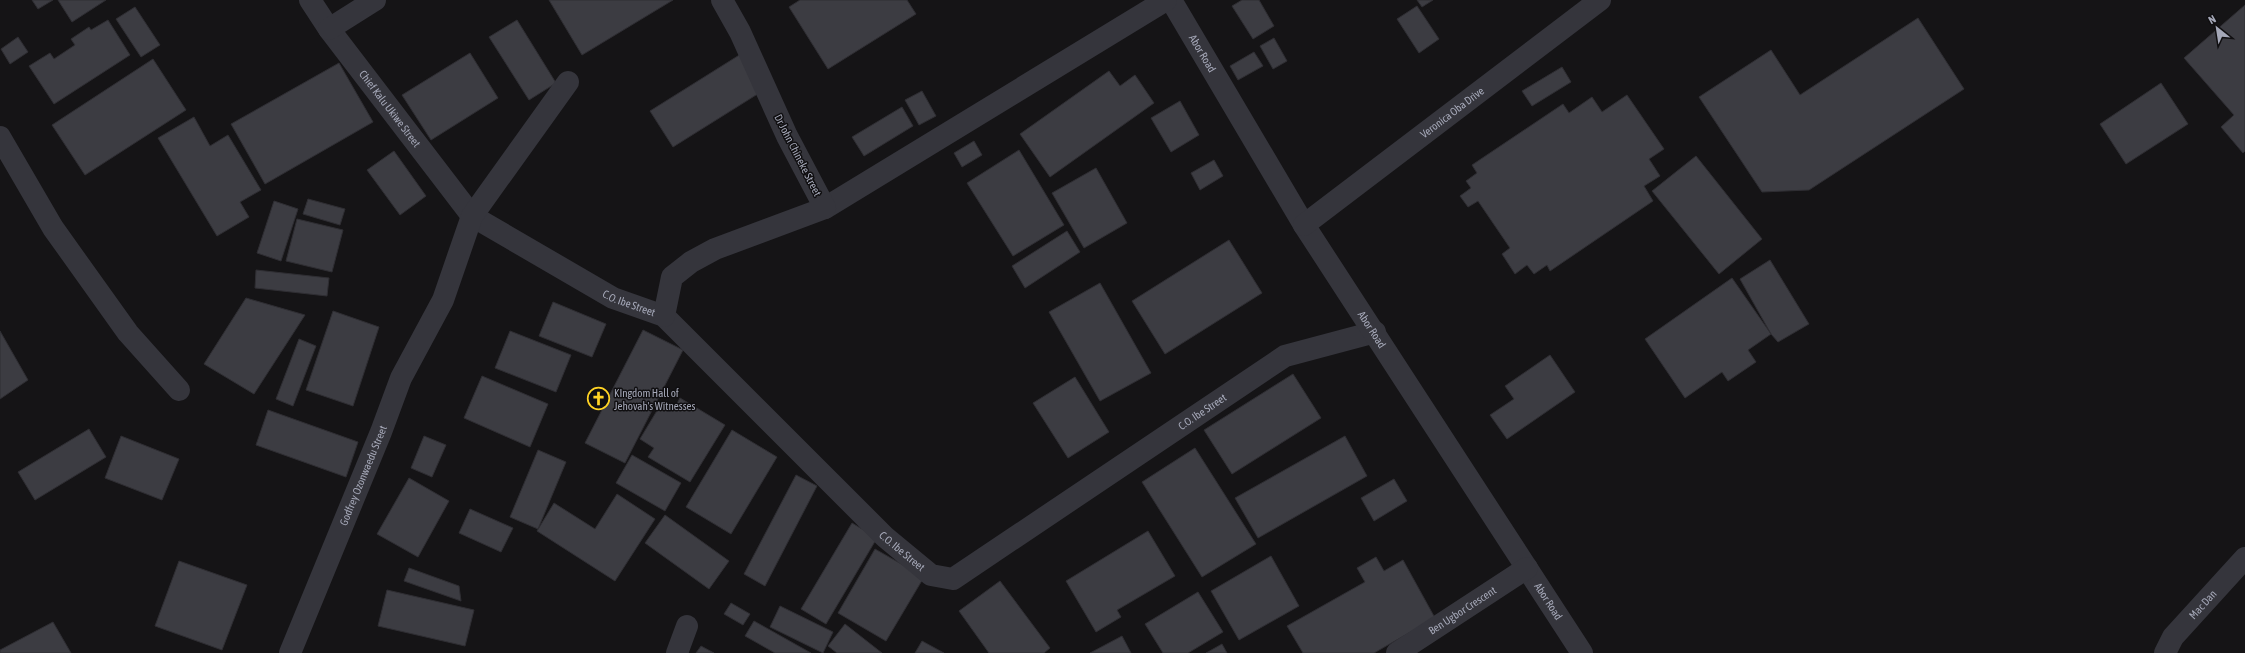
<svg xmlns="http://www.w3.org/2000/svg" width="2245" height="653" font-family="'Asap Condensed',sans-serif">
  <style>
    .building { fill: #3c3c42; stroke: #2f2e33 }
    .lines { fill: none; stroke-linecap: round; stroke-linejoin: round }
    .minor { stroke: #35353c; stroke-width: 22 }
    .labels { text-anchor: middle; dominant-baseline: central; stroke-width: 3; stroke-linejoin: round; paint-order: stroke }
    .street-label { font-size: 11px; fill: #a5a8b8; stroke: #100f11 }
    .poi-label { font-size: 11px; fill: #a5a8b8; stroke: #100f11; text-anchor: start }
  </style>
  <rect width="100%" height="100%" fill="#151416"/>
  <path class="building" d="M 32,0 L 53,0 L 38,9 Z
    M 58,0 L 106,0 L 72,22 Z
    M 549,0 L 673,0 L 582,55 Z
    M 800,0 L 907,0 L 916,14 L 828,69 L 789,7 Z
    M 1242,0 L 1259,0 L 1274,26 L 1253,39 L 1232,6 Z
    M 1417,0 L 1433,0 L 1422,7 Z
    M 2245,5 L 2245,151 L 2243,153 L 2221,127 L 2234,115 L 2184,58 Z
    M 1417,6 L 1439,39 L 1419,53 L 1397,19 Z
    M 135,7 L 160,45 L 141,57 L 116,19 Z
    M 1918,18 L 1964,89 L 1809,190 L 1762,192 L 1699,97 L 1771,50 L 1800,95 Z
    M 108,20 L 130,55 L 54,104 L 29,66 L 50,53 L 54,59 L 75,45 L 71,39 L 89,27 L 91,30 Z
    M 517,20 L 556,83 L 529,100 L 489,37 Z
    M 18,37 L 28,52 L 10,64 L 1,49 Z
    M 1274,38 L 1287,61 L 1273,69 L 1260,46 Z
    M 1254,52 L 1263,66 L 1238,80 L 1230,66 Z
    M 470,53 L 498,98 L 431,140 L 402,95 Z
    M 741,54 L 764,90 L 673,147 L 650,111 Z
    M 153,59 L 186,110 L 85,175 L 52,125 Z
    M 339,63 L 373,122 L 265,184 L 231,124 Z
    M 1562,67 L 1571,82 L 1532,106 L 1522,91 Z
    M 1109,71 L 1120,86 L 1135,75 L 1154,103 L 1050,177 L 1020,134 Z
    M 2161,83 L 2188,124 L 2126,164 L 2100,124 Z
    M 922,91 L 936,116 L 919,125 L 905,100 Z
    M 1627,95 L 1664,149 L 1649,159 L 1660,176 L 1644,186 L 1653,201 L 1550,271 L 1547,265 L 1534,274 L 1527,265 L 1515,274 L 1502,254 L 1510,248 L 1478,201 L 1468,207 L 1460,196 L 1471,188 L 1466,181 L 1477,173 L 1472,165 L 1563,104 L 1569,113 L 1592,97 L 1602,112 Z
    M 1180,101 L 1199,135 L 1171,152 L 1151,118 Z
    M 902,107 L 913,126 L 864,156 L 852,137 Z
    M 194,117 L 210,146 L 228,135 L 261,190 L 240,202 L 249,217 L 217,236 L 158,138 Z
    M 974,141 L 982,155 L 962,167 L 954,153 Z
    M 1019,150 L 1064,225 L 1013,256 L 967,183 Z
    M 394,151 L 426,196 L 400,215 L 367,170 Z
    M 1696,156 L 1762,239 L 1719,274 L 1652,191 Z
    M 1214,160 L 1223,176 L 1200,190 L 1191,173 Z
    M 1096,168 L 1127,223 L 1084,248 L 1052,193 Z
    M 308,199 L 345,209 L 340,225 L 303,214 Z
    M 274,201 L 298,209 L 281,261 L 257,253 Z
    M 297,219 L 343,230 L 332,272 L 286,261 Z
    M 1067,231 L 1080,252 L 1025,288 L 1012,266 Z
    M 1229,240 L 1262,293 L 1165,354 L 1132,301 Z
    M 1770,260 L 1809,324 L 1778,342 L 1771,334 L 1740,279 Z
    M 256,270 L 329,278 L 327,296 L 255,288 Z
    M 1732,278 L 1771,334 L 1748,350 L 1756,362 L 1728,381 L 1722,372 L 1685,398 L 1645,339 Z
    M 1100,283 L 1151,373 L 1100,401 L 1049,312 Z
    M 246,298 L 305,315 L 254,394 L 204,364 Z
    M 553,302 L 606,324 L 592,357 L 539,336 Z
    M 333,311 L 379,327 L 353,406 L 306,390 Z
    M 643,330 L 683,350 L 625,463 L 585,443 Z
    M 0,331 L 28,380 L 0,399 Z
    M 510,331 L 571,355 L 556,392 L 495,368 Z
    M 299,339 L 316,346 L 293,406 L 276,399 Z
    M 1550,355 L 1575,392 L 1507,439 L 1490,415 L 1514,399 L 1505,386 Z
    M 1293,374 L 1321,418 L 1232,474 L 1204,430 Z
    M 482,376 L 548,404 L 530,447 L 464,418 Z
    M 1075,377 L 1109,432 L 1068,458 L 1033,403 Z
    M 680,398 L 725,425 L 690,482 L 648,457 L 654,448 L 640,439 L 661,404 L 673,411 Z
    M 268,410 L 358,442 L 346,477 L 256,445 Z
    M 89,429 L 106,457 L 35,500 L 18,472 Z
    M 732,430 L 777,457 L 731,534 L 686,507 Z
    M 121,436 L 179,459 L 162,500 L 105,478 Z
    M 424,436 L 446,445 L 432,477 L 411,468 Z
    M 1345,436 L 1367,476 L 1258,538 L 1235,498 Z
    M 1195,448 L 1256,544 L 1202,577 L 1142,482 Z
    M 538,450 L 566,462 L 538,529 L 510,517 Z
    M 632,455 L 681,483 L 665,511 L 616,483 Z
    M 796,475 L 817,486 L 765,586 L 744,574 Z
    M 409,478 L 449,501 L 418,557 L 377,534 Z
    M 1394,479 L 1407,501 L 1374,521 L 1361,498 Z
    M 617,494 L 655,519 L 615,581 L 537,531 L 554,503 L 595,529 Z
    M 470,509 L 513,528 L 501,552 L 459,533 Z
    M 665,515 L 729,561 L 709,589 L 645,543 Z
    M 852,523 L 877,538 L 826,624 L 801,609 Z
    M 1148,531 L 1175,576 L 1117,610 L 1121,617 L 1096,632 L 1066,581 Z
    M 875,549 L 924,577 L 886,641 L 838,613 Z
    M 1271,556 L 1299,606 L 1239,640 L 1211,591 Z
    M 1376,557 L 1384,571 L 1403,560 L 1435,618 L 1374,653 L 1303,653 L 1287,626 L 1365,582 L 1357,568 Z
    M 179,561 L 247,585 L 222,650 L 155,626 Z
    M 409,568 L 459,586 L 461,601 L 404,581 Z
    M 1000,581 L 1050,648 L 1044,653 L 989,653 L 959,611 Z
    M 387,590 L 474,610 L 465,646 L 378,626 Z
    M 1198,592 L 1223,632 L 1188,653 L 1163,653 L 1145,624 Z
    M 731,603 L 750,614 L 743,625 L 724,614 Z
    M 780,606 L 833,632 L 823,653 L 770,627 Z
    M 754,621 L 811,653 L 775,653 L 745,636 Z
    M 53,622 L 71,653 L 0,653 L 0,650 Z
    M 845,624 L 882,653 L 837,653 L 828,646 Z
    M 1122,636 L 1131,653 L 1090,653 Z
    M 922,641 L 944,653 L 915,653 Z
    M 1222,644 L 1227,653 L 1206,653 Z
    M 701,646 L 714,653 L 696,653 Z"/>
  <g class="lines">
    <g class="minor">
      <path id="s1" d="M 310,0 L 329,29 L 472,216 L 613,298 L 664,316 L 885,537 L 931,575 L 953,579 L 1285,356 L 1375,332"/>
      <path id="s2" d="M 1171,0 L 1304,225 L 1582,653"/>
      <path d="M 329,29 L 375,0"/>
      <path d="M 0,137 L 53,228 L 128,333 L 179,390"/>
      <path d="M 825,208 L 1166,0"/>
      <path id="s3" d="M 1304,225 L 1600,0"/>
      <path d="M 664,316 L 672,277 L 691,262 L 715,249 L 825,208 L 787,136 L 740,32 L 722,0"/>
      <path id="s4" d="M 290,653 L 381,432 L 401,378 L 443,300 L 472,216 L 568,82"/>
      <path d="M 677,653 L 687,626"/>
      <path id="s5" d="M 1397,653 L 1527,568"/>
      <path id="s6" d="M 2165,653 L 2173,637 L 2245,558"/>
    </g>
  </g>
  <defs>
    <symbol id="church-ring" viewBox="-11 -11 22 22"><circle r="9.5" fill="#100f11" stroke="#ffd324" stroke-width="1.5"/><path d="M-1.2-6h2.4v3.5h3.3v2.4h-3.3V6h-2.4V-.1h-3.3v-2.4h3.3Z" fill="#ffd324"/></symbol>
  </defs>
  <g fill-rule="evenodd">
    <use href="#church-ring" x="586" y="386" width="25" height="25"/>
  </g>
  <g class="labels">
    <g class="street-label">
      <text stroke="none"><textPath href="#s2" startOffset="62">Abor Road</textPath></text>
      <text stroke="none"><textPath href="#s1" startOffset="135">Chief Kalu Ukiwe Street</textPath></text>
      <text stroke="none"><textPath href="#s3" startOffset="186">Veronica Oba Drive</textPath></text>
      <text transform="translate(798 155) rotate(63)">Dr John Chineke Street</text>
      <text stroke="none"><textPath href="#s1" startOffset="450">C.O. Ibe Street</textPath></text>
      <text stroke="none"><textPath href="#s2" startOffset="386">Abor Road</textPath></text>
      <text stroke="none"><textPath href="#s1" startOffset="1182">C.O. Ibe Street</textPath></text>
      <text stroke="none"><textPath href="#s4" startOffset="192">Godfrey Ozonwaedu Street</textPath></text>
      <text stroke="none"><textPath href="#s1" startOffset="822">C.O. Ibe Street</textPath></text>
      <text stroke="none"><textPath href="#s2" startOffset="710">Abor Road</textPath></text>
      <text stroke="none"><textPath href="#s6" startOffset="62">Mac Dan</textPath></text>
      <text stroke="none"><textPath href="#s5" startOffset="78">Ben Ugbor Crescent</textPath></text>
    </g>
    <g class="poi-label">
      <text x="614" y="393">KIngdom Hall of<tspan x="614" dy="13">Jehovah's Witnesses</tspan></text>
    </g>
  </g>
  <g transform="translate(2217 28) rotate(330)" stroke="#100f11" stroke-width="3" paint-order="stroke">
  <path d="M0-3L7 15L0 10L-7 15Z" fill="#a5a8b8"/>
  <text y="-6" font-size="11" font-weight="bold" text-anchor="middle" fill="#a5a8b8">N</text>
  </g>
</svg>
